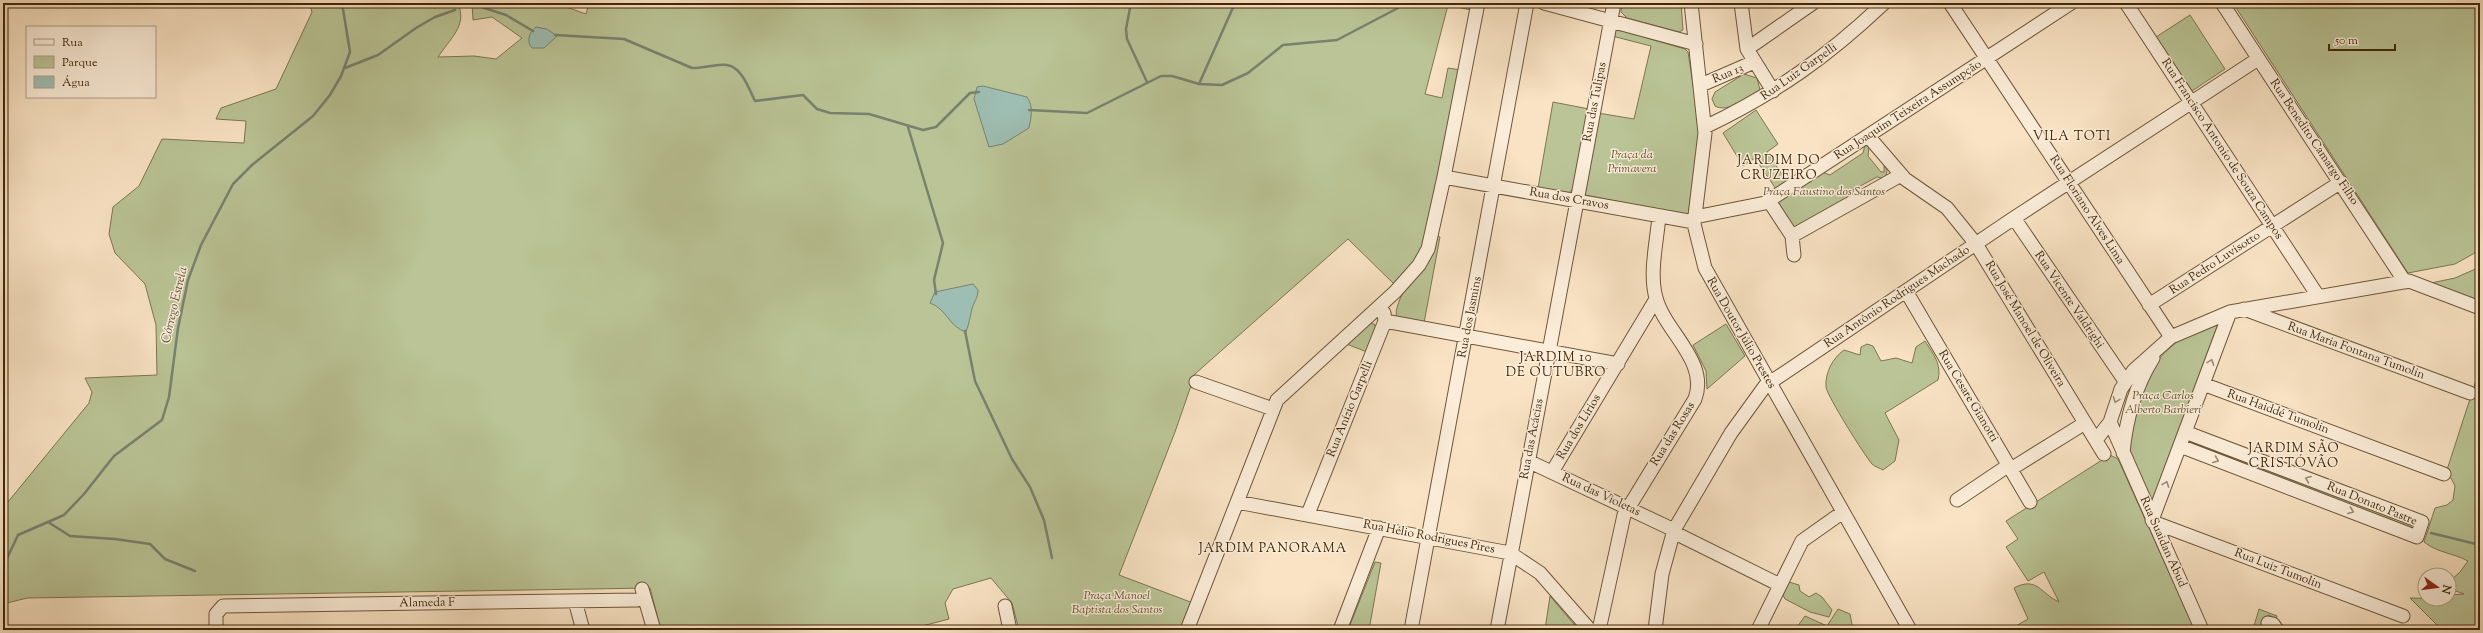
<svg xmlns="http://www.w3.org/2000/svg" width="2483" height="633" font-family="'Sorts Mill Goudy',serif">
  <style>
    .green { fill: #bac496; stroke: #7d7650 }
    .water { fill: #9ebeb3; stroke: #78826f }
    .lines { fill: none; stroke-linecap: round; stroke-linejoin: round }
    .stream { stroke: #78826f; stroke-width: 2.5 }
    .minor-casing { stroke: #6e5638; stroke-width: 15 }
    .minor { stroke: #fbedd9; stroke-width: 13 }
    .oneway { stroke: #9e8a71 }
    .labels { text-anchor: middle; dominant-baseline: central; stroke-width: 3; stroke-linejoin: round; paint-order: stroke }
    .street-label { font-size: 12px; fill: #402709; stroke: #fbedd9 }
    .park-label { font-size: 12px; font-style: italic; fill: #5e4e2c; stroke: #fbedd9 }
    .neighbourhood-label { font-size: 13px; letter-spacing: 1px; fill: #402709; stroke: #fbedd9 }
    .water-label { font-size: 13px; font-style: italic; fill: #5c543c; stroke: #fbedd9 }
  </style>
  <rect width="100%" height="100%" fill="#f9e3c4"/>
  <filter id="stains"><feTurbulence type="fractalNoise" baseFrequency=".005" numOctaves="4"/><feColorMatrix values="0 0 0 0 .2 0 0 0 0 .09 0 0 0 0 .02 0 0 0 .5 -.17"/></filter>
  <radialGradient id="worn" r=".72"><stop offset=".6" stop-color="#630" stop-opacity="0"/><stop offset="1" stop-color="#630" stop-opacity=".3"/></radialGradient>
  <path class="green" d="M 309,3 L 428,3 L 434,8 L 458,4 C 468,25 449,40 438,57 L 474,56 L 496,59 L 522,38 L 492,17 L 473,20 L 472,3 L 555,3 L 586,14 L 589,3 L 1471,3 L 1471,10 L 1448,5 L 1425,94 L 1442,98 L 1448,68 L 1461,70 L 1422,252 L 1395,285 L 1348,239 L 1195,374 L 1175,432 L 1119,575 L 1193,603 L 1182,630 L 1019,630 L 1012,603 L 991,578 L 953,589 L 945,603 L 949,619 L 907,630 L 661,630 L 650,588 L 27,598 L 3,604 L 3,508 L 89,403 L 92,392 L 85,378 L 157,375 L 156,325 L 145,284 L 115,253 L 109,234 L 113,207 L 139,186 L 162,139 L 244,143 L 246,121 L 216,119 L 221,108 L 276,89 L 312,12 Z
    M 1622,3 L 1681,3 L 1683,30 L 1679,32 L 1627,18 L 1621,12 Z
    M 2233,3 L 2480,3 L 2480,250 L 2455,264 L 2408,273 Z
    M 2190,15 L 2225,69 L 2192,91 L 2156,37 Z
    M 1616,29 L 1685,49 L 1688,52 L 1700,131 L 1689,212 L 1686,215 L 1585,195 L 1598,113 L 1634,119 L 1651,46 L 1612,36 Z
    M 1744,74 L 1757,78 L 1760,90 C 1752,99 1726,113 1715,106 L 1712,99 L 1715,92 Z
    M 1553,102 L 1589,109 L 1573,189 L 1567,194 L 1538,188 Z
    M 1756,110 L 1778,144 L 1767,152 L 1787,182 L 1776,189 L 1755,158 L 1743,166 L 1723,133 Z
    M 1865,145 L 1869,147 L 1868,156 L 1881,172 L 1884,172 L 1884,166 L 1887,170 L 1886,179 L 1877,177 L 1853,190 L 1853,192 L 1859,194 L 1795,229 L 1778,202 L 1822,172 L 1830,175 L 1863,153 Z
    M 1437,236 L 1440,237 L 1424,323 L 1397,317 C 1390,305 1429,249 1437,236 Z
    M 2480,267 L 2480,302 L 2431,283 L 2455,278 Z
    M 1368,323 L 1374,324 L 1376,328 L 1367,352 L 1344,343 Z
    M 1726,324 L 1745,356 L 1707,389 L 1706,371 L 1693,345 Z
    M 2217,324 L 2217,327 L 2152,501 L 2129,457 L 2133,415 L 2156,363 L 2164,353 L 2179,340 Z
    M 1925,341 C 1933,354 1942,364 1938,380 L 1885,413 L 1899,440 L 1895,461 L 1883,470 C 1880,468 1875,467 1872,464 C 1865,456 1827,396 1826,387 C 1825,372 1833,358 1844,350 L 1860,355 L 1861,347 L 1867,344 L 1873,346 L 1881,361 L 1896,358 L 1912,363 L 1916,347 Z
    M 2480,368 L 2480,629 L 2442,630 L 2410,598 L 2449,599 L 2449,595 L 2464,594 L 2453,590 L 2451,580 L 2460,572 L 2468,561 C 2453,553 2438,553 2424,542 L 2435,508 L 2447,505 L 2453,500 L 2455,486 L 2451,478 L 2445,476 Z
    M 2190,439 L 2414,523 L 2414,529 L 2188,443 Z
    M 2110,455 L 2118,459 L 2195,630 L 2009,630 L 2028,619 L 2014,588 C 2037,576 2040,593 2059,602 L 2044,572 L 2028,581 L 2006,547 L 2018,539 L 2006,521 Z
    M 1375,562 L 1381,563 L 1369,630 L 1348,630 Z
    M 1789,582 L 1799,585 L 1800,591 L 1809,597 L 1816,593 L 1822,597 L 1832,610 L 1829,617 L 1810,612 L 1785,599 L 1783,595 Z
    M 1550,596 L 1579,630 L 1545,630 Z
    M 1838,609 L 1850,614 L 1853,630 L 1804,630 L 1797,627 L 1805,616 L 1827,626 Z
    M 2259,609 L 2277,616 L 2276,619 L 2269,615 L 2263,618 L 2261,625 L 2264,630 L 2257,630 L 2254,626 Z"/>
  <path class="water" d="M 536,27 L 547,29 L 557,36 L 544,48 L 532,48 C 526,41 529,33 536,27 Z
    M 983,86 L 1027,97 C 1034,107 1031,117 1029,128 L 1003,144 L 989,147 L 974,99 L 977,87 Z
    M 973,284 L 978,290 C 978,298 974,301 972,309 C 970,317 969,324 966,332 C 949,327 947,309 930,303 L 935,292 Z"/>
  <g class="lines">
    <path class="stream" d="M 1131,3 L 1126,29 L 1127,39 L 1147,82
      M 472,4 L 506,15 L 533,31
      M 555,35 L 624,39 L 692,68 C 703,69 717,63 727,65 C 742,67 749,89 755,101 L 803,95 L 817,109 L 830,113 L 869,114 L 923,130 L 936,127 L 970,93 L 979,92
      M 345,68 L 378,55 L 416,28 L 435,17 L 455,10
      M 1199,84 L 1235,3
      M 1029,110 L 1087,113 L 1161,76 L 1172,76 L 1199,84 L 1222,85 L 1248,73 L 1283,45 L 1337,40 L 1398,8
      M 908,127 L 943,243 L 934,280 L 936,294
      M 965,331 L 975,381 L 1012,459 L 1030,487 L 1044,520 L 1052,558
      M 48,522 L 70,536 L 115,539 L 150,544 L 165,559 L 195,571
      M 2431,533 L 2480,545
      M 3,567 L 18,535 L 64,515 L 84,494 L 114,456 L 162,420 L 169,397 L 178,328 L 188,280 L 201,245 L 233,184 L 252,165 L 313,116 L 330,95 L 341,76 L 350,52 L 342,3"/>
    <defs>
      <path id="minor" d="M 1544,3 L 1696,44
        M 1691,3 L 1705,133 L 1694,224 L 1705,268 L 1910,630
        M 1741,3 L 1747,49 L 1773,91
        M 1950,3 L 2171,337
        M 2126,3 L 2318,296
        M 2222,3 L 2405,282
        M 1747,49 L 1813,3
        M 1701,85 L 1754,62
        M 1705,127 C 1776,93 1827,57 1884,3
        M 1868,136 L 1905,179 L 1947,208 L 1976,244 L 2104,454
        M 1444,177 L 1694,222
        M 1769,201 L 1792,236 L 1901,175
        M 1695,217 L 1765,203 L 2071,3
        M 2014,218 L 2125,381
        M 1792,236 L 1794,255
        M 1906,291 L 2030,502
        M 2149,305 L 2341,182
        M 2244,309 L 2470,393
        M 1385,321 L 1618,364
        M 1196,382 L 1273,409
        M 2203,384 L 2444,474
        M 2110,422 L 2202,630
        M 2096,440 L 2110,422 L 2121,389 L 2134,370 L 2171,337 L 2230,312 L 2409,281 L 2480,308
        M 2180,446 L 2417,537 L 2422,522 L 2185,432
        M 2123,453 C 2126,419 2135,387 2153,358
        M 1528,461 L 1674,530
        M 2011,469 L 2085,423
        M 1552,472 L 1656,299
        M 1957,500 L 2009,465
        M 1237,502 L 1510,553 L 1540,573 L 1590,630
        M 1308,514 L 1385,321 L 1384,313
        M 2152,520 L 2230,312
        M 2153,522 L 2403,616
        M 1673,532 L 1780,585
        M 642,589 L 654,630
        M 575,601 L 583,630
        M 1005,606 L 1010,630
        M 2268,623 L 2273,624 L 2277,630
        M 216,630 L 216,614 L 223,606 L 637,600
        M 1187,630 L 1277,400 L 1395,292 L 1419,265 L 1428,249 L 1444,177 L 1478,3
        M 1340,630 L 1379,528
        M 1411,630 L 1527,3
        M 1497,630 L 1614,3
        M 1599,630 L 1624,515 L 1695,399 C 1709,361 1665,332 1656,298 C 1649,273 1657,241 1659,216
        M 1655,630 L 1662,574 L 1674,530 L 1731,433 L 1765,386 L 2014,218 L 2258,59
        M 1758,630 L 1802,541 L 1843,512"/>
    </defs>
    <use href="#minor" class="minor-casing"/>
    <use href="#minor" class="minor"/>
  </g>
  <defs><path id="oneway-chevron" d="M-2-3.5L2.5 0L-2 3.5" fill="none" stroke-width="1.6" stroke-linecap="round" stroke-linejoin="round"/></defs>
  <g class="oneway">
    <use href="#oneway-chevron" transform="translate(2211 362) rotate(-69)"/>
    <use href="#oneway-chevron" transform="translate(2116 400) rotate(111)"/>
    <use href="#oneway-chevron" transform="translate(2216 460) rotate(21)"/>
    <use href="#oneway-chevron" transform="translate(2308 479) rotate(-159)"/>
    <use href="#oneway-chevron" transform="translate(2166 484) rotate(-70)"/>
    <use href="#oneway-chevron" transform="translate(2351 511) rotate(21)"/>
  </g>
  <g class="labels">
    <g class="street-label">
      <text transform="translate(1799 72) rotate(-35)">Rua Luiz Garpelli</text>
      <text transform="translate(1728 74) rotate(-23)">Rua 13</text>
      <text transform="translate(1595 102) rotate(-79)">Rua das Tulipas</text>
      <text transform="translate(1908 110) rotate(-33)">Rua Joaquim Teixeira Assumpção</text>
      <text transform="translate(2314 142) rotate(56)">Rua Benedito Camargo Filho</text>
      <text transform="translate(2222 149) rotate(57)">Rua Francisco Antonio de Souza Campos</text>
      <text transform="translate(1569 199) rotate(10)">Rua dos Cravos</text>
      <text transform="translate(2087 210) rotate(57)">Rua Floriano Alves Lima</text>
      <text transform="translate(2215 263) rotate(-33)">Rua Pedro Luvisotto</text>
      <text transform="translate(1897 297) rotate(-34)">Rua Antônio Rodrigues Machado</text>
      <text transform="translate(2069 300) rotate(56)">Rua Vicente Valdrighi</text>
      <text transform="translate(1470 317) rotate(-79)">Rua dos Jasmins</text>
      <text transform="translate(2025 324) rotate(59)">Rua José Manoel de Oliveira</text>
      <text transform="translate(1741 333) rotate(60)">Rua Doutor Júlio Prestes</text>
      <text transform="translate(2356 351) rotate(20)">Rua Maria Fontana Tumolin</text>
      <text transform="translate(1968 396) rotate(59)">Rua Cesare Gianotti</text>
      <text transform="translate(1350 409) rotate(-68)">Rua Anízio Garpelli</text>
      <text transform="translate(2278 412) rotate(20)">Rua Haiddé Tumolin</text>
      <text transform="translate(1579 427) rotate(-59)">Rua dos Lírios</text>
      <text transform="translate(1673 434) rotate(-58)">Rua das Rosas</text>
      <text transform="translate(1532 439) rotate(-79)">Rua das Acácias</text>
      <text transform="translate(1601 495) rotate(25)">Rua das Violetas</text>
      <text transform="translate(2372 504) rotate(22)">Rua Donato Pastre</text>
      <text transform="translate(1429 537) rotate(11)">Rua Hélio Rodrigues Pires</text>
      <text transform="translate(2163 542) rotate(66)">Rua Suaidan Abud</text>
      <text transform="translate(2278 569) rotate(21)">Rua Luiz Tumolin</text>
      <text transform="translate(427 603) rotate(-1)">Alameda F</text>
    </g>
    <g class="park-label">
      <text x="1632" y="155">Praça da<tspan x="1632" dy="14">Primavera</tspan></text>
      <text x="1824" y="192">Praça Faustino dos Santos</text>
      <text x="2163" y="396">Praça Carlos<tspan x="2163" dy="14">Alberto Barbieri</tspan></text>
      <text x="1117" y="596">Praça Manoel<tspan x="1117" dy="14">Baptista dos Santos</tspan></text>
    </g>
    <g class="neighbourhood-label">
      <text x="2072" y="137">VILA TOTI</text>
      <text x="1779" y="161">JARDIM DO<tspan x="1779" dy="15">CRUZEIRO</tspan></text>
      <text x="1556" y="358">JARDIM 10<tspan x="1556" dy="15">DE OUTUBRO</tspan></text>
      <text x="2294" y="449">JARDIM SÃO<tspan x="2294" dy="15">CRISTÓVÃO</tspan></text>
      <text x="1273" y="549">JARDIM PANORAMA</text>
    </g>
    <g class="water-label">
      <text transform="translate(175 305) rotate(-77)">Córrego Estrela</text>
    </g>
  </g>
  <rect width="2483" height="633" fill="none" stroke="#f9e3c4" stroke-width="16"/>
  <rect x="4" y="4" width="2475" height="625" fill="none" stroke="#402709" stroke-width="2"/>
  <rect x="8" y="8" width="2467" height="617" fill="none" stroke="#402709"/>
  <rect x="26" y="26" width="130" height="72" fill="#fbedd9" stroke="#b09e86"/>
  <rect x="34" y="39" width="20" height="6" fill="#fbedd9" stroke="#b09e86"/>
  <text x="62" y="46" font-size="12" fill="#402709">Rua</text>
  <rect x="34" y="56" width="20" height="12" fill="#bac496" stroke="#b09e86"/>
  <text x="62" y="66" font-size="12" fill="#402709">Parque</text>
  <rect x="34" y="76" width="20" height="12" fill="#9ebeb3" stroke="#b09e86"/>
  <text x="62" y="86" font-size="12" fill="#402709">Água</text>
  <g transform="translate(2437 587) rotate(104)"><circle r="19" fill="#fbedd9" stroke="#b09e86"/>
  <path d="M0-3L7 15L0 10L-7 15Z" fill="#8f2418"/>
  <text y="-6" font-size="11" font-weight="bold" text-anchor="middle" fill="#402709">N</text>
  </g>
  <path d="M2329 44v6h66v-6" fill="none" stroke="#402709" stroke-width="2"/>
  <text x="2335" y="44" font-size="12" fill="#402709" stroke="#fbedd9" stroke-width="3" paint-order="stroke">50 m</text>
  <rect width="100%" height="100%" filter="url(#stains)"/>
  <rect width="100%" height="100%" fill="url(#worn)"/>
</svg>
